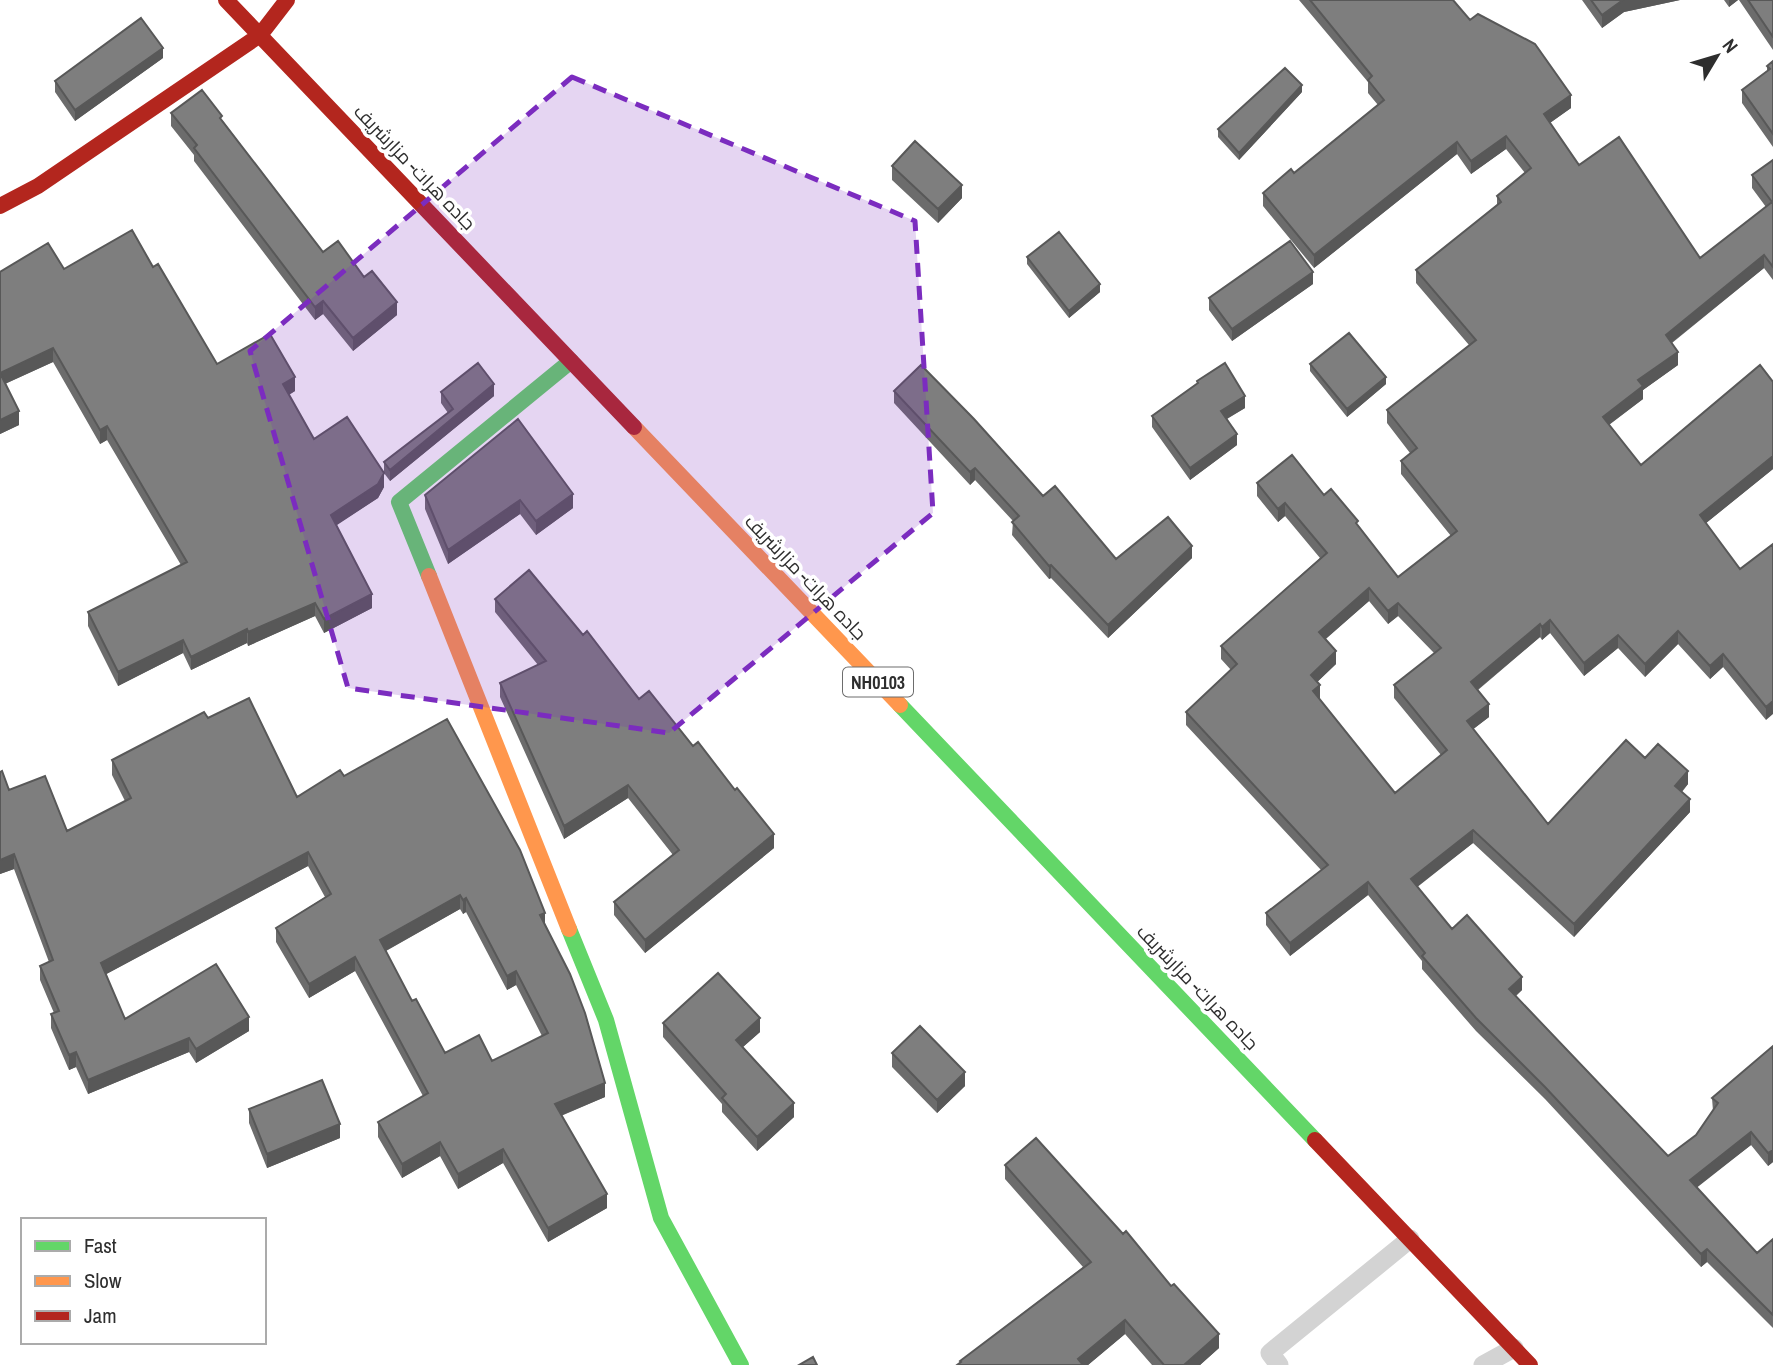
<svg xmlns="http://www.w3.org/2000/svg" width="1773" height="1365" font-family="'Archivo Narrow',Cairo,sans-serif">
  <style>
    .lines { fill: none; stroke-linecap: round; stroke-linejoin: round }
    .lane { stroke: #d3d3d3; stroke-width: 19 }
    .fast { stroke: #63d668; stroke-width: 16 }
    .slow { stroke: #ff974d; stroke-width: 16 }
    .jam { stroke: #b3261e; stroke-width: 16 }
    .wall { fill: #6c6c6c; fill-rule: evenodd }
    .shaded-wall { fill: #585858 }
    .building { fill: #7e7e7e; stroke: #585858; stroke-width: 2; fill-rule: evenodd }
    .marked { fill: #7b2cbf; fill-opacity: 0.2; stroke: #7b2cbf; stroke-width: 5; stroke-dasharray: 14 9; stroke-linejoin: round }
    .labels { text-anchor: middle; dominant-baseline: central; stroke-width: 7; stroke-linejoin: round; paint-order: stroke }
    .shield { fill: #fff; stroke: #6d6d6d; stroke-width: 2 }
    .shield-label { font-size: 18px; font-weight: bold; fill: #2e2e2e }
    .street-label { font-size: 19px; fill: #2e2e2e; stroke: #fff }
  </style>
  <rect width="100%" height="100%" fill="#fff"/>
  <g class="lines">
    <path class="lane" d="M 1279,1365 L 1270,1353 L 1410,1239
      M 1483,1365 L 1514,1348"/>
    <path class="fast" d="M 429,576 L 399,502 L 571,361
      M 900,705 L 1315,1140
      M 569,929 L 606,1020 L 661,1218 L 741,1365"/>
    <path class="slow" d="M 634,427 L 900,705
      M 429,576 L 569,929"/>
    <path class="jam" d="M 226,0 L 634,427
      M 0,206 L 38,186 L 260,35 L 287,0
      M 1315,1140 L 1530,1365"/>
  </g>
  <path class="wall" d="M 1299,0 L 1453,0 L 1470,20 L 1571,108 L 1550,123 L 1579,165 L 1700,258 L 1766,207 L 1752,188 L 1752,175 L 1773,161 L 1773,280 L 1764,268 L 1672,343 L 1678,365 L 1643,390 L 1643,399 L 1609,425 L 1641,465 L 1773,469 L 1706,523 L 1740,569 L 1773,544 L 1766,720 L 1723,667 L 1710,679 L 1678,644 L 1645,677 L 1618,648 L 1584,676 L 1550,633 L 1542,640 L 1540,637 L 1478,690 L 1489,717 L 1473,729 L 1548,824 L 1645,758 L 1688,784 L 1682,792 L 1690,812 L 1574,937 L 1473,843 L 1417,886 L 1452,929 L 1522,990 L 1516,996 L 1668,1156 L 1696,1135 L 1713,1111 L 1712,1098 L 1773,1046 L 1773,1162 L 1768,1166 L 1751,1145 L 1696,1187 L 1757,1253 L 1773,1239 L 1773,1328 L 1707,1262 L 1701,1267 L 1545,1099 L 1476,1031 L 1422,969 L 1422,961 L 1368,895 L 1290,956 L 1266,925 L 1266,913 L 1321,870 L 1186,725 L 1186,712 L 1231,670 L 1221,659 L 1221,646 L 1320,558 L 1285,516 L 1278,522 L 1257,496 L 1257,483 L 1324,495 L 1358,525 L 1398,577 L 1451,536 L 1401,474 L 1401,461 L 1410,453 L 1387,423 L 1387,410 L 1469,345 L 1416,283 L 1416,270 L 1497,206 L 1497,196 L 1525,173 L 1506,149 L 1471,174 L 1457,154 L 1314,268 L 1263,206 L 1263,193 L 1294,173 L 1378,105 L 1368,93 L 1368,82 ZM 1369,601 L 1388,624 L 1398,616 L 1434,653 L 1394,685 L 1394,698 L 1441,755 L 1395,793 L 1319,699 L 1320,698 L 1317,682 L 1336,664 L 1325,639 Z
    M 1582,0 L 1680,0 L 1624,12 L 1602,28 Z
    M 1724,0 L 1738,0 L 1729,7 Z
    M 1739,0 L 1773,0 L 1773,50 Z
    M 163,58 L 75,121 L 55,92 L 55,81 Z
    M 1773,61 L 1773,147 L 1742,103 L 1742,90 L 1767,71 L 1767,66 Z
    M 1302,92 L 1239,160 L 1218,137 L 1218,129 Z
    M 171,113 L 222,120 L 323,252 L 364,277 L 397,315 L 353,351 L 323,314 L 315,320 L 194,161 L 194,155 L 171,126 Z
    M 892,166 L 962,198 L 938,223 L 892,180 Z
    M 1027,257 L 1100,292 L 1069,318 L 1027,264 Z
    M 153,267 L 217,364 L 295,391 L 289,395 L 314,439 L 384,487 L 378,498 L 336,525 L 372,608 L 324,633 L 315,616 L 248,646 L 247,643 L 191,670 L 183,653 L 118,686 L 88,626 L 88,612 L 181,565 L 107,440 L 100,444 L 53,362 L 5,384 L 19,425 L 0,434 L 0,272 L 64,269 Z
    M 1313,284 L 1232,341 L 1209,310 L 1209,298 Z
    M 1310,364 L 1386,384 L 1347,417 L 1310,371 Z
    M 1197,381 L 1245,408 L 1227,419 L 1237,445 L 1190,480 L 1152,427 L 1152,416 L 1197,384 Z
    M 894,391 L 1043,496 L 1116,559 L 1192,558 L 1108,638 L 1051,578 L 1049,579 L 1012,535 L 1013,521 L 975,480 L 970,485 L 894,403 Z
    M 441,392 L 494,396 L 390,481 L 384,473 L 384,462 L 448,413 L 441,403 Z
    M 518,419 L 573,508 L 536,535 L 520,514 L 448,564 L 425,509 L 425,495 Z
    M 495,599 L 583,635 L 774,848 L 645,953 L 614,915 L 614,902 L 673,855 L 628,798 L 564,839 L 500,697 L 500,683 L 538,665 L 495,612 Z
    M 208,718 L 297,797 L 344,776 L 545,925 L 605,1097 L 561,1116 L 607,1208 L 548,1242 L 503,1163 L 458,1189 L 440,1156 L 402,1178 L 378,1137 L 378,1122 L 423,1096 L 355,971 L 309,998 L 276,942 L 276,928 L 325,897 L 308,866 L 106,974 L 125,1019 L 249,1031 L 196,1063 L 189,1052 L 88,1094 L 76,1067 L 69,1070 L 51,1028 L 51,1014 L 54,1013 L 40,980 L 40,966 L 49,962 L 14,869 L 0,874 L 0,772 L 9,790 L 67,831 L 125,801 L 112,775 L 112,760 ZM 460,909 L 463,914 L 466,912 L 507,990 L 516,985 L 542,1036 L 492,1061 L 445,1053 L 412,1001 L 386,951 Z
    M 663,1023 L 760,1032 L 743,1047 L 794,1117 L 757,1151 L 722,1112 L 722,1104 L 663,1037 Z
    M 892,1053 L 965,1086 L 937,1113 L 892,1067 Z
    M 249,1109 L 340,1138 L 267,1168 L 249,1123 Z
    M 1005,1165 L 1219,1348 L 1200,1365 L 1152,1365 L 1125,1334 L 1088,1365 L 957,1365 L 960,1363 L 960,1361 L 1083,1267 L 1005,1179 Z"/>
  <path class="shaded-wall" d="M 1623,0 L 1680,0 L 1624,12 L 1602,28 L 1602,15 Z
    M 1729,0 L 1738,0 L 1729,7 Z
    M 163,48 L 163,58 L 75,121 L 75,110 Z
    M 1302,85 L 1302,92 L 1239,160 L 1239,153 Z
    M 1571,95 L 1571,108 L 1544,127 L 1544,114 Z
    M 1506,136 L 1506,149 L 1471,174 L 1471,161 Z
    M 1457,142 L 1457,154 L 1314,268 L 1314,255 Z
    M 962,185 L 962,198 L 938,223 L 938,209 Z
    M 1764,255 L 1764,268 L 1666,347 L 1666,335 Z
    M 1313,272 L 1313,284 L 1232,341 L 1232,329 Z
    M 1100,284 L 1100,292 L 1069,318 L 1069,311 Z
    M 323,301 L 323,314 L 315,320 L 315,307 Z
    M 397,302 L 397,315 L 353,351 L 353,338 Z
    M 53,348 L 53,362 L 0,386 L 0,373 Z
    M 1678,352 L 1678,365 L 1643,390 L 1643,399 L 1603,429 L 1603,417 L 1638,380 Z
    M 295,377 L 295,391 L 283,398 L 283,384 Z
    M 1386,377 L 1386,384 L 1347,417 L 1347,409 Z
    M 494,384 L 494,396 L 390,481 L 390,470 Z
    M 1245,396 L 1245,408 L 1221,422 L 1221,411 Z
    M 19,411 L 19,425 L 0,434 L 0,420 Z
    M 107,426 L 107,440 L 100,444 L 100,430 Z
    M 1237,434 L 1237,445 L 1190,480 L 1190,468 Z
    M 1773,456 L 1773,469 L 1700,528 L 1700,515 Z
    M 975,468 L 975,480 L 970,485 L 970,472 Z
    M 384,473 L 384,487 L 378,498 L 331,529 L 331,515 Z
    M 573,494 L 573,508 L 536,535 L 536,521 Z
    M 520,500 L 520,514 L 448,564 L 448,550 Z
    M 1285,503 L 1285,516 L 1278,522 L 1278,509 Z
    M 1192,546 L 1192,558 L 1108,638 L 1108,625 Z
    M 1051,565 L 1051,578 L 1049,579 L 1049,566 Z
    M 1369,588 L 1369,601 L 1319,645 L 1319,632 Z
    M 372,594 L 372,608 L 324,633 L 324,619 Z
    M 315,603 L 315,616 L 248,646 L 248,632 Z
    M 1398,603 L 1398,616 L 1388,624 L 1388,611 Z
    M 1550,620 L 1550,633 L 1542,640 L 1542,627 Z
    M 1540,624 L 1540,637 L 1471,695 L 1471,682 Z
    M 247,629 L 247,643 L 191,670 L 191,657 Z
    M 1678,631 L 1678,644 L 1645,677 L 1645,664 Z
    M 1618,635 L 1618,648 L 1584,676 L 1584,663 Z
    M 183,640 L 183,653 L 118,686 L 118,672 Z
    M 1336,651 L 1336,664 L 1311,688 L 1311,675 Z
    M 1723,654 L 1723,667 L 1710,679 L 1710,666 Z
    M 1320,685 L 1320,698 L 1313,704 L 1313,691 Z
    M 1773,701 L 1773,714 L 1766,720 L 1766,707 Z
    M 1489,704 L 1489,717 L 1467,734 L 1467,721 Z
    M 1688,771 L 1688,784 L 1675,799 L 1675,786 Z
    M 628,785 L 628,798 L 564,839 L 564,826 Z
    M 1690,799 L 1690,812 L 1574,937 L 1574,924 Z
    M 1473,830 L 1473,843 L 1411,892 L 1411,879 Z
    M 774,834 L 774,848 L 645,953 L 645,940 Z
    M 308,852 L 308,866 L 101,977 L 101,963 Z
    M 14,854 L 14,869 L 0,874 L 0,860 Z
    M 1368,882 L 1368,895 L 1290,956 L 1290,943 Z
    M 460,895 L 460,909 L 380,954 L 380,940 Z
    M 466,898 L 466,912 L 463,914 L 463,900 Z
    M 545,913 L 545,927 L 540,915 Z
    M 355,957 L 355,971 L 309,998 L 309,984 Z
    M 516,971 L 516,985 L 507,990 L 507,976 Z
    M 1522,977 L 1522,990 L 1509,1001 L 1509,989 Z
    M 249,1017 L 249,1031 L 196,1063 L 196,1049 Z
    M 760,1018 L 760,1032 L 736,1053 L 736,1040 Z
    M 189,1038 L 189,1052 L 88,1094 L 88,1080 Z
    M 76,1052 L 76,1067 L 69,1070 L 69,1055 Z
    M 965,1072 L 965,1086 L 937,1113 L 937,1100 Z
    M 605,1083 L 605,1097 L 555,1118 L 555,1104 Z
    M 794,1103 L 794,1117 L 757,1151 L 757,1137 Z
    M 340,1124 L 340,1138 L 267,1168 L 267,1154 Z
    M 1751,1132 L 1751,1145 L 1690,1193 L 1690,1180 Z
    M 440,1142 L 440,1156 L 402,1178 L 402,1164 Z
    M 503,1149 L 503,1163 L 458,1189 L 458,1174 Z
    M 1773,1150 L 1773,1162 L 1768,1166 L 1768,1153 Z
    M 607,1194 L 607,1208 L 548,1242 L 548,1228 Z
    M 1707,1249 L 1707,1262 L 1701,1267 L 1701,1254 Z
    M 1125,1320 L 1125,1334 L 1088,1365 L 1078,1365 L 1078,1359 Z
    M 1219,1334 L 1219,1348 L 1200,1365 L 1184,1365 Z"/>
  <path class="building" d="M 1310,0 L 1453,0 L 1470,20 L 1478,14 L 1535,44 L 1571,95 L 1544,114 L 1579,165 L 1619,137 L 1700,258 L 1772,202 L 1752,175 L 1773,160 L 1773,267 L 1764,255 L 1666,335 L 1678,352 L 1638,380 L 1643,386 L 1603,417 L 1641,465 L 1760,365 L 1773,382 L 1773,456 L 1700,515 L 1740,569 L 1773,544 L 1773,701 L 1766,707 L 1723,654 L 1710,666 L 1678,631 L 1645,664 L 1618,635 L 1584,663 L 1550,620 L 1542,627 L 1540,624 L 1471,682 L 1489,704 L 1467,721 L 1548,824 L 1626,740 L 1645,758 L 1658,744 L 1688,771 L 1675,786 L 1690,799 L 1574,924 L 1473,830 L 1411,879 L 1452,929 L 1467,915 L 1522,977 L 1509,989 L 1668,1156 L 1696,1135 L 1718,1103 L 1712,1098 L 1773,1046 L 1773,1150 L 1768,1153 L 1751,1132 L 1690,1180 L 1757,1253 L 1773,1239 L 1773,1315 L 1707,1249 L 1701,1254 L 1545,1087 L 1476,1018 L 1422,956 L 1425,953 L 1368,882 L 1290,943 L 1266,913 L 1328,865 L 1186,712 L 1237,664 L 1221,646 L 1327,553 L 1285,503 L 1278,509 L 1257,483 L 1292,455 L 1324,495 L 1331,489 L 1358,521 L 1356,523 L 1398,577 L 1457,531 L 1401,461 L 1417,448 L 1387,410 L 1476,340 L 1416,270 L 1501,202 L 1497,196 L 1531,168 L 1506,136 L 1471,161 L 1457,142 L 1314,255 L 1263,193 L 1291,169 L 1294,173 L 1384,100 L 1368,80 L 1372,76 ZM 1369,588 L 1388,611 L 1398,603 L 1441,648 L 1394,685 L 1447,750 L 1395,793 L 1313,691 L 1320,685 L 1311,675 L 1336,651 L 1319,632 Z
    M 1591,0 L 1623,0 L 1602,15 Z
    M 1748,0 L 1773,0 L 1773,37 Z
    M 141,18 L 163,48 L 75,110 L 55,81 Z
    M 1773,61 L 1773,134 L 1742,90 L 1770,69 L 1767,66 Z
    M 1285,68 L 1302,85 L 1239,153 L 1218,129 Z
    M 202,90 L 222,116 L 220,118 L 323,252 L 338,241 L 364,277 L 372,271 L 397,302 L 353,338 L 323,301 L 315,307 L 194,148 L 197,145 L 171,113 Z
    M 915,141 L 962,185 L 938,209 L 892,166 Z
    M 132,230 L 153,267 L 158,264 L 217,364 L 270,334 L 295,377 L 283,384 L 314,439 L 347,417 L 384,473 L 378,484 L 331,515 L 372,594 L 324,619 L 315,603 L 248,632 L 247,629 L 191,657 L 183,640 L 118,672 L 88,612 L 187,562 L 107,426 L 100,430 L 53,348 L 0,373 L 0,272 L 48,243 L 64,269 Z
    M 1059,232 L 1100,284 L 1069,311 L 1027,257 Z
    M 1290,241 L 1313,272 L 1232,329 L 1209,298 Z
    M 1349,333 L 1386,377 L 1347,409 L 1310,364 Z
    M 478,363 L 494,384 L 390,470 L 384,462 L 453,409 L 441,392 Z
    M 1225,363 L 1245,396 L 1221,411 L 1237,434 L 1190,468 L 1152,416 L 1198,383 L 1197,381 Z
    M 921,365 L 974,419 L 1043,496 L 1055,486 L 1116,559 L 1168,517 L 1192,546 L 1108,625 L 1051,565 L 1049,566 L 1012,522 L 1019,516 L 975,468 L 970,472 L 894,391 Z
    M 0,373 L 19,411 L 0,420 Z
    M 518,419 L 573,494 L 536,521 L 520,500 L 448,550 L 425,495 Z
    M 529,570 L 583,635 L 587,631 L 639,699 L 649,691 L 693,746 L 698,742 L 735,790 L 737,788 L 774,834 L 645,940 L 614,902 L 679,850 L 628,785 L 564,826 L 500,683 L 546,661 L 495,599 Z
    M 249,698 L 297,797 L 340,770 L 344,776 L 447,719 L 520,850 L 545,913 L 540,915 L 570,974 L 585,1013 L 605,1083 L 555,1104 L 607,1194 L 548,1228 L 503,1149 L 458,1174 L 440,1142 L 402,1164 L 378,1122 L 428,1093 L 355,957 L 309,984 L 276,928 L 331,894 L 308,852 L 101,963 L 125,1019 L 216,964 L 249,1017 L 196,1049 L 189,1038 L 88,1080 L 76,1052 L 69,1055 L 51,1014 L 59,1011 L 40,966 L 53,960 L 14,854 L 0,860 L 0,772 L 2,771 L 9,790 L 45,776 L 67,831 L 131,798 L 112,760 L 204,712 L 208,718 ZM 460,895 L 463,900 L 466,898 L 507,976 L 516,971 L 548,1033 L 492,1061 L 479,1035 L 445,1053 L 416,999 L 412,1001 L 380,940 Z
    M 718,973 L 760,1018 L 736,1040 L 794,1103 L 757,1137 L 722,1098 L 726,1094 L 663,1023 Z
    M 920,1026 L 965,1072 L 937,1100 L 892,1053 Z
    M 322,1080 L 340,1124 L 267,1154 L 249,1109 Z
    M 1036,1138 L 1123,1234 L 1126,1231 L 1171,1286 L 1174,1284 L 1219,1334 L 1184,1365 L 1164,1365 L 1125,1320 L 1078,1359 L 1083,1365 L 957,1365 L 961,1362 L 960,1361 L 1091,1262 L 1005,1165 Z
    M 813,1357 L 817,1365 L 799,1365 Z"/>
  <path class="marked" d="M 572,77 L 915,221 L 933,513 L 669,733 L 348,688 L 250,351 Z"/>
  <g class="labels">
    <rect class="shield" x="843" y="667.5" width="70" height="29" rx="5"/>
    <g class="shield-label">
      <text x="878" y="682">NH0103</text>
    </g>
    <g class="street-label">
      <text transform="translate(415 167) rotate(46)">جاده هرات- مزارشریف</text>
      <text transform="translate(806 577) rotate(46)">جاده هرات- مزارشریف</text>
      <text transform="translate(1198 987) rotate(46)">جاده هرات- مزارشریف</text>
    </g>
  </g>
  <rect x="21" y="1218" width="245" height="126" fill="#ffffff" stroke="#ababab" stroke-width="2"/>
  <rect x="35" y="1241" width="35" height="10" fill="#63d668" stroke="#ababab" stroke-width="2"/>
  <text x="84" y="1253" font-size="21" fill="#2e2e2e">Fast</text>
  <rect x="35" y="1276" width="35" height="10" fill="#ff974d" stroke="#ababab" stroke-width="2"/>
  <text x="84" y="1288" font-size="21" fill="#2e2e2e">Slow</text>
  <rect x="35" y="1311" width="35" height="10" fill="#b3261e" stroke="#ababab" stroke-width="2"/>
  <text x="84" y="1323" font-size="21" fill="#2e2e2e">Jam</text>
  <g transform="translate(1717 56) rotate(52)" stroke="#ffffff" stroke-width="5" paint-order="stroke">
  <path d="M0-5L12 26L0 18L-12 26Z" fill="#2e2e2e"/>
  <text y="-10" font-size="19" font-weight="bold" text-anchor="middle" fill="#2e2e2e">N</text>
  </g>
</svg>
